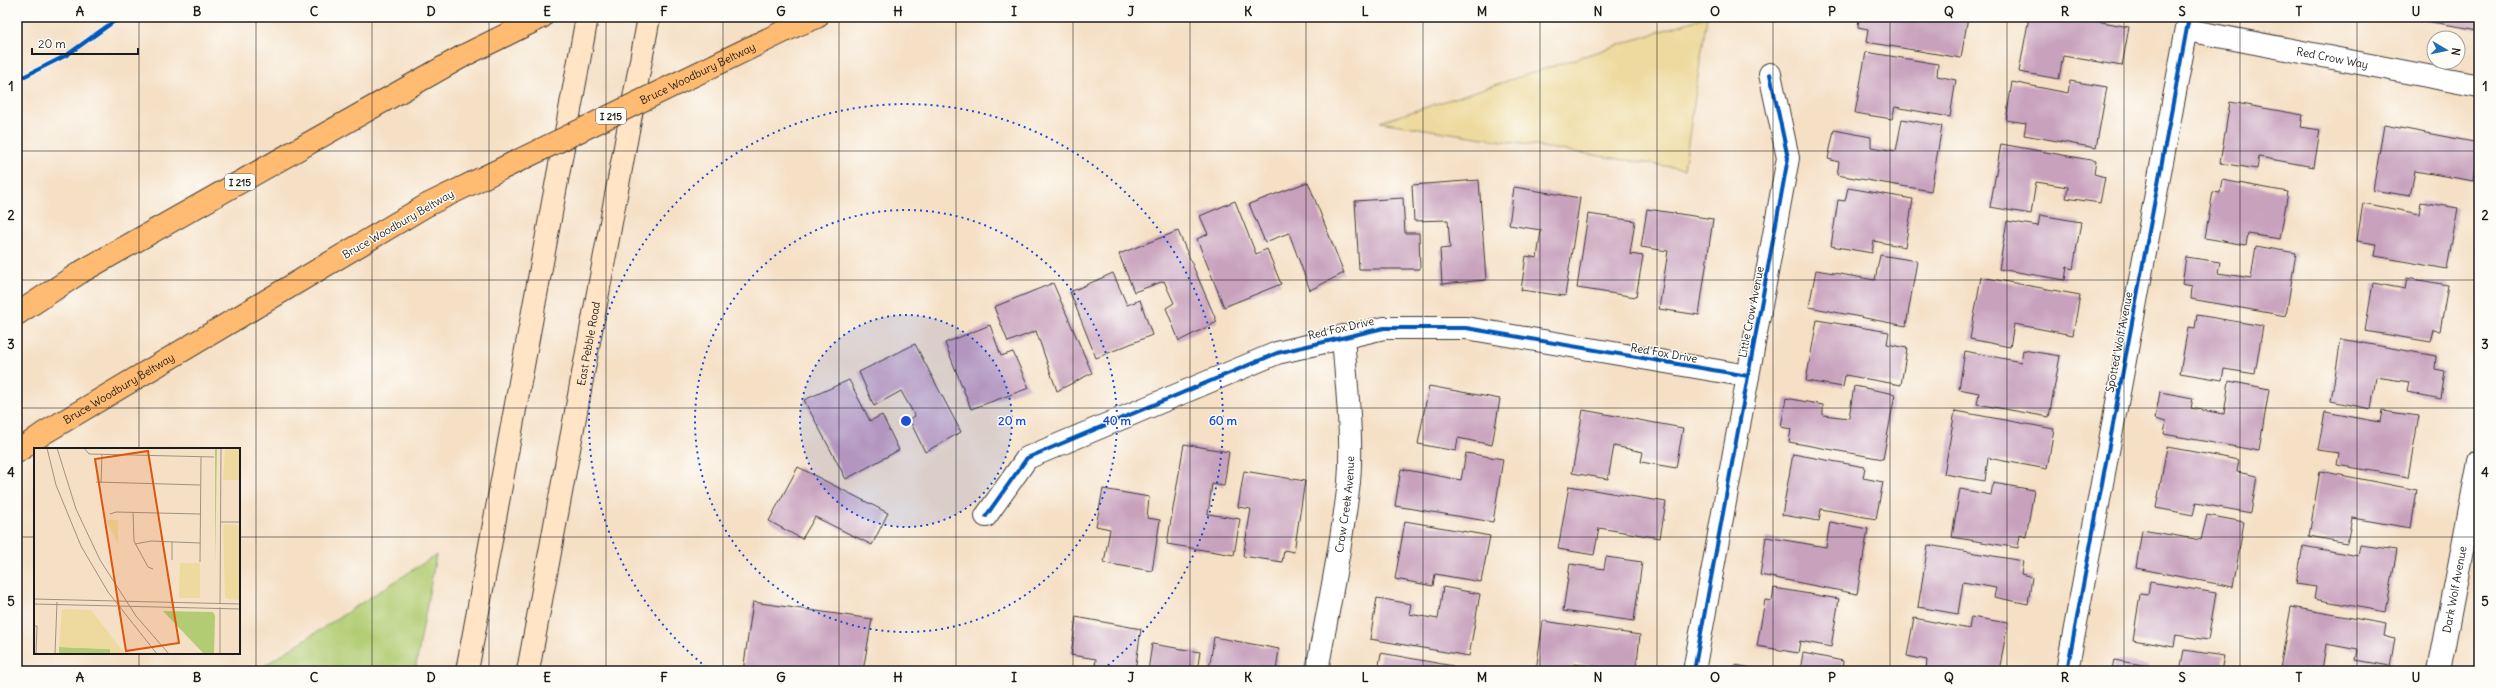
<svg xmlns="http://www.w3.org/2000/svg" width="2496" height="688" font-family="Delius,sans-serif">
  <style>
    .green { fill: #b1cc72; stroke: #667447 }
    .sand { fill: #eeda9e; stroke: #857b5d }
    .building { fill: #c8a1bd }
    .lines { fill: none; stroke-linecap: round; stroke-linejoin: round }
    .street-casing { stroke: #3d3936; stroke-width: 24 }
    .secondary-casing { stroke: #3d3936; stroke-width: 24 }
    .highway-casing { stroke: #3d3936; stroke-width: 24 }
    .street { stroke: #fff; stroke-width: 22 }
    .secondary { stroke: #ffe4c6; stroke-width: 22 }
    .highway { stroke: #ffbb71; stroke-width: 22 }
    .highway-bridge-casing { stroke: #3d3936; stroke-width: 24; stroke-linecap: butt }
    .highway-bridge { stroke: #ffbb71; stroke-width: 22 }
    .cycleway-casing { stroke: #fdfcf7; stroke-width: 6 }
    .cycleway { stroke: #0057b8; stroke-width: 4 }
    .grid { fill: none; stroke: #1c1c1c; stroke-width: 1; stroke-opacity: 0.55 }
    .ring { fill: none; stroke: #1d4ed8; stroke-width: 2; stroke-dasharray: 2 4 }
    .labels { text-anchor: middle; dominant-baseline: central; stroke-width: 3; stroke-linejoin: round; paint-order: stroke }
    .shield { fill: #fdfcf7; stroke: #605f5e; stroke-width: 1 }
    .shield-label { font-size: 10px; font-weight: bold; fill: #1c1c1c }
    .street-label { font-size: 11px; fill: #1c1c1c; stroke: #fdfcf7 }
    .inset-road { fill: none; stroke: #9e9282; stroke-width: 1 }
    .view { fill: #de560d; fill-opacity: 0.15; stroke: #de560d; stroke-width: 2 }
    .inset-edge { fill: none; stroke: #1c1c1c; stroke-width: 2 }
    .centre { fill: #1d4ed8; stroke: #fdfcf7; stroke-width: 2 }
    .ring-label { font-size: 12px; text-anchor: middle; font-weight: bold; fill: #1d4ed8; stroke: #fdfcf7; stroke-width: 3; stroke-linejoin: round; paint-order: stroke }
    .neatline { fill: none; stroke: #1c1c1c; stroke-width: 1.5 }
    .grid-label { font-size: 13px; text-anchor: middle; font-weight: bold; fill: #1c1c1c }
  </style>
  <rect width="100%" height="100%" fill="#fdfcf7"/>
  <filter id="ink" filterUnits="userSpaceOnUse"><feTurbulence type="fractalNoise" baseFrequency=".025" numOctaves="2"/><feDisplacementMap in="SourceGraphic" scale="8" xChannelSelector="R" yChannelSelector="G"/><feConvolveMatrix kernelMatrix="1 2 1 2 8 2 1 2 1" color-interpolation-filters="sRGB"/></filter>
  <filter id="wash" filterUnits="userSpaceOnUse"><feTurbulence type="fractalNoise" baseFrequency=".012" numOctaves="4" result="noise"/><feDisplacementMap in="SourceGraphic" scale="16" xChannelSelector="R" yChannelSelector="G"/><feGaussianBlur stdDeviation="0.9" result="paint"/><feColorMatrix in="noise" values="0 0 0 0 0 0 0 0 0 0 0 0 0 0 0 0 0 1.4 0 .05"/><feComposite in="paint" operator="in"/></filter>
  <g filter="url(#wash)">
    <rect width="100%" height="100%" fill="#f5e0c6"/>
    <path class="green" d="M 436,555 L 415,671 L 256,671 Z"/>
    <path class="sand" d="M 1705,17 L 1707,17 L 1684,169 L 1380,122 Z"/>
    <g id="blocks">
      <path class="building" d="M 1859,17 L 1968,17 L 1961,58 L 1866,42 L 1868,29 L 1858,27 Z
        M 2029,17 L 2075,17 L 2129,27 L 2122,66 L 2063,56 L 2059,79 L 2019,72 Z
        M 2427,17 L 2479,17 L 2479,30 L 2426,21 Z
        M 1866,52 L 1938,64 L 1937,76 L 1956,80 L 1950,117 L 1895,107 L 1892,119 L 1855,113 Z
        M 2070,81 L 2107,87 L 2096,148 L 2024,135 L 2026,123 L 2006,120 L 2012,82 L 2068,93 Z
        M 2230,102 L 2303,115 L 2301,127 L 2320,130 L 2314,167 L 2259,157 L 2257,169 L 2220,163 Z
        M 1902,119 L 1942,126 L 1931,191 L 1837,175 L 1839,162 L 1828,159 L 1834,130 L 1871,137 L 1871,147 L 1896,151 Z
        M 2384,125 L 2479,143 L 2474,181 L 2415,171 L 2410,196 L 2373,190 Z
        M 2001,144 L 2096,161 L 2094,174 L 2105,177 L 2100,203 L 2066,198 L 2068,187 L 2036,182 L 2031,214 L 1990,207 Z
        M 1479,180 L 1486,280 L 1442,284 L 1440,249 L 1450,248 L 1448,220 L 1414,221 L 1412,185 Z
        M 2222,180 L 2288,192 L 2280,239 L 2248,234 L 2246,245 L 2205,238 L 2213,192 L 2220,193 Z
        M 1308,182 L 1344,273 L 1310,290 L 1289,233 L 1265,242 L 1249,204 Z
        M 1514,187 L 1580,198 L 1565,296 L 1521,290 L 1526,256 L 1537,258 L 1541,230 L 1509,225 Z
        M 1848,188 L 1913,199 L 1905,247 L 1874,241 L 1872,253 L 1831,246 L 1838,200 L 1845,201 Z
        M 1403,198 L 1405,233 L 1419,233 L 1420,269 L 1359,269 L 1355,201 Z
        M 1235,201 L 1256,254 L 1267,249 L 1281,284 L 1224,307 L 1197,239 L 1208,234 L 1200,216 Z
        M 2421,202 L 2458,208 L 2447,269 L 2375,256 L 2377,244 L 2357,241 L 2363,203 L 2419,214 Z
        M 1647,209 L 1713,219 L 1699,315 L 1659,309 L 1668,251 L 1641,247 Z
        M 1588,214 L 1635,221 L 1630,254 L 1643,256 L 1636,297 L 1577,288 Z
        M 2040,215 L 2081,222 L 2073,269 L 2067,267 L 2065,280 L 1999,269 L 2007,221 L 2038,226 Z
        M 1178,231 L 1217,322 L 1179,341 L 1166,308 L 1174,303 L 1164,281 L 1134,292 L 1119,254 Z
        M 2256,246 L 2296,253 L 2286,316 L 2191,299 L 2192,286 L 2182,284 L 2186,257 L 2220,262 L 2218,273 L 2251,278 Z
        M 1880,255 L 1917,261 L 1906,326 L 1809,307 L 1816,270 L 1875,280 Z
        M 1113,273 L 1127,305 L 1140,300 L 1152,335 L 1096,358 L 1070,292 Z
        M 1981,277 L 2080,295 L 2073,335 L 2014,324 L 2010,347 L 1970,339 Z
        M 2407,278 L 2448,285 L 2440,331 L 2434,330 L 2431,342 L 2365,331 L 2373,283 L 2405,289 Z
        M 1053,283 L 1092,373 L 1057,391 L 1036,331 L 1008,342 L 994,307 Z
        M 2197,315 L 2263,326 L 2255,374 L 2224,369 L 2222,380 L 2180,373 L 2188,327 L 2195,328 Z
        M 1817,320 L 1889,332 L 1887,344 L 1907,348 L 1901,385 L 1845,375 L 1843,387 L 1806,381 Z
        M 990,325 L 1001,356 L 1013,352 L 1029,388 L 971,409 L 945,343 Z
        M 2341,339 L 2436,356 L 2435,369 L 2445,371 L 2441,399 L 2407,392 L 2409,382 L 2376,377 L 2371,409 L 2331,401 Z
        M 915,344 L 961,432 L 925,452 L 909,419 L 915,416 L 901,391 L 874,406 L 859,372 Z
        M 2023,350 L 2060,356 L 2049,417 L 1977,404 L 1979,393 L 1959,389 L 1965,351 L 2021,362 Z
        M 849,380 L 870,421 L 882,415 L 899,450 L 846,479 L 804,400 Z
        M 2229,381 L 2269,389 L 2259,451 L 2164,434 L 2166,422 L 2155,419 L 2160,392 L 2193,398 L 2191,408 L 2224,414 Z
        M 1429,386 L 1500,399 L 1492,445 L 1458,438 L 1456,451 L 1418,444 Z
        M 1854,386 L 1895,394 L 1883,459 L 1789,442 L 1791,429 L 1781,427 L 1786,398 L 1823,405 L 1823,415 L 1849,418 Z
        M 1583,410 L 1683,428 L 1676,468 L 1641,462 L 1643,452 L 1614,446 L 1608,479 L 1572,473 Z
        M 1955,411 L 2054,429 L 2047,469 L 1988,458 L 1985,481 L 1944,474 Z
        M 2382,411 L 2419,416 L 2408,477 L 2337,465 L 2339,453 L 2318,450 L 2325,412 L 2380,422 Z
        M 1184,444 L 1229,452 L 1224,486 L 1212,484 L 1208,514 L 1240,519 L 1234,555 L 1167,544 Z
        M 2167,447 L 2239,460 L 2237,472 L 2257,476 L 2251,513 L 2196,503 L 2193,515 L 2156,508 Z
        M 1466,453 L 1503,459 L 1493,522 L 1395,506 L 1401,469 L 1461,480 Z
        M 1793,454 L 1865,467 L 1863,478 L 1883,482 L 1876,519 L 1821,509 L 1819,521 L 1782,515 Z
        M 798,467 L 888,513 L 872,545 L 815,517 L 802,539 L 769,521 Z
        M 1244,471 L 1305,481 L 1294,552 L 1284,550 L 1282,562 L 1243,556 L 1251,509 L 1238,507 Z
        M 2320,471 L 2417,490 L 2411,528 L 2352,518 L 2347,543 L 2309,536 Z
        M 1993,483 L 2034,490 L 2026,537 L 2020,535 L 2018,548 L 1952,537 L 1960,489 L 1991,495 Z
        M 1569,486 L 1666,502 L 1660,538 L 1599,528 L 1594,555 L 1558,549 Z
        M 1103,489 L 1149,497 L 1147,518 L 1160,520 L 1152,571 L 1104,563 L 1110,529 L 1096,526 Z
        M 2207,515 L 2244,522 L 2233,587 L 2136,568 L 2142,530 L 2201,540 Z
        M 1405,521 L 1490,536 L 1481,582 L 1435,574 L 1433,586 L 1395,579 Z
        M 1830,522 L 1868,529 L 1857,594 L 1760,575 L 1766,537 L 1826,547 Z
        M 1928,545 L 2023,561 L 2021,574 L 2032,577 L 2028,604 L 1994,597 L 1996,588 L 1963,582 L 1958,614 L 1918,607 Z
        M 2360,545 L 2397,550 L 2386,612 L 2314,599 L 2316,587 L 2296,584 L 2303,546 L 2358,556 Z
        M 1606,557 L 1642,562 L 1634,621 L 1563,611 L 1570,564 L 1604,569 Z
        M 2150,582 L 2216,593 L 2208,640 L 2176,635 L 2174,647 L 2133,640 L 2140,594 L 2148,595 Z
        M 1443,587 L 1480,594 L 1469,656 L 1370,639 L 1377,598 L 1411,604 L 1409,614 L 1438,619 Z
        M 1774,588 L 1839,599 L 1831,647 L 1800,641 L 1798,653 L 1757,646 L 1765,600 L 1772,601 Z
        M 753,602 L 872,619 L 863,671 L 743,671 Z
        M 2291,607 L 2386,624 L 2384,636 L 2395,639 L 2390,666 L 2356,660 L 2358,650 L 2326,644 L 2322,671 L 2280,669 Z
        M 1076,617 L 1141,629 L 1135,671 L 1094,671 L 1096,659 L 1071,655 Z
        M 1971,617 L 2008,623 L 1999,671 L 1926,671 L 1927,660 L 1907,656 L 1914,618 L 1969,629 Z
        M 1543,621 L 1640,635 L 1636,671 L 1574,664 L 1573,671 L 1536,671 Z
        M 1214,637 L 1279,649 L 1276,671 L 1209,671 Z
        M 1152,644 L 1200,652 L 1197,671 L 1148,671 Z
        M 2184,650 L 2224,656 L 2221,671 L 2180,671 Z
        M 1381,653 L 1453,666 L 1452,671 L 1378,671 Z
        M 1803,653 L 1843,661 L 1842,671 L 1800,671 Z
        M 2114,660 L 2148,666 L 2147,671 L 2112,671 Z
        M 1735,665 L 1761,670 L 1761,671 L 1734,671 Z"/>
    </g>
  </g>
  <g filter="url(#ink)">
    <use href="#blocks" fill-opacity="0" stroke="#3d3936" stroke-width="1"/>
    <g class="lines">
      <defs>
        <g id="street">
          <path id="s1" d="M 2187,30 L 2479,86"/>
          <path d="M 986,516 L 1027,458 L 1277,353 L 1384,328 L 1466,328 L 1748,376"/>
          <path id="s2" d="M 1317,671 C 1328,608 1342,545 1349,482 C 1353,436 1346,382 1343,336"/>
          <path d="M 1694,671 L 1788,158 L 1770,74"/>
          <path d="M 2067,671 L 2189,17"/>
          <path id="s3" d="M 2439,671 L 2479,461"/>
        </g>
        <g id="secondary">
          <path d="M 467,671 L 587,17"/>
          <path id="s4" d="M 528,671 L 649,17"/>
        </g>
        <g id="highway">
          <path d="M 795,26 L 817,17"/>
          <path d="M 17,314 L 81,272 L 465,55 L 542,17"/>
          <path id="s5" d="M 17,452 L 44,433 L 427,205"/>
        </g>
      </defs>
      <use href="#street" class="street-casing"/>
      <use href="#secondary" class="secondary-casing"/>
      <use href="#highway" class="highway-casing"/>
      <use href="#street" class="street"/>
      <use href="#secondary" class="secondary"/>
      <use href="#highway" class="highway"/>
      <defs>
        <g id="highway-bridge">
          <path id="s6" d="M 427,205 L 795,26"/>
        </g>
      </defs>
      <use href="#highway-bridge" class="highway-bridge-casing"/>
      <use href="#highway-bridge" class="highway-bridge"/>
      <defs>
        <path id="cycleway" d="M 17,80 L 67,55 L 120,17
          M 986,516 L 1027,458 L 1277,353 L 1384,328 L 1466,328 L 1748,376
          M 1694,671 L 1788,158 L 1770,74
          M 2067,671 L 2189,17"/>
      </defs>
      <use href="#cycleway" class="cycleway-casing"/>
      <use href="#cycleway" class="cycleway"/>
    </g>
  </g>
  <path class="grid" d="M 139,17 L 139,449M 256,17 L 256,671M 372,17 L 372,671M 489,17 L 489,671M 606,17 L 606,671M 723,17 L 723,671M 839,17 L 839,671M 956,17 L 956,671M 1073,17 L 1073,671M 1190,17 L 1190,671M 1306,17 L 1306,671M 1423,17 L 1423,671M 1540,17 L 1540,671M 1657,17 L 1657,671M 1773,17 L 1773,671M 1890,17 L 1890,671M 2007,17 L 2007,671M 2124,17 L 2124,671M 2240,17 L 2240,671M 2357,17 L 2357,671M 17,151 L 2479,151M 17,280 L 2479,280M 17,408 L 2479,408M 17,537 L 35,537M 239,537 L 2479,537M 139,653 L 139,671"/>
  <circle cx="906" cy="421" r="106" fill="#1d4ed8" fill-opacity=".12"/>
  <g class="ring">
    <circle cx="906" cy="421" r="106"/>
    <circle cx="906" cy="421" r="211"/>
    <path d="M711 671A317 317 0 1 1 1101 671"/>
  </g>
  <g class="labels">
    <g class="shield">
      <rect x="596" y="108" width="30" height="16" rx="3"/>
      <rect x="225" y="174" width="30" height="16" rx="3"/>
    </g>
    <g class="shield-label">
      <text x="611" y="116">I 215</text>
      <text x="240" y="182">I 215</text>
    </g>
    <g class="street-label">
      <text stroke="none"><textPath href="#s1" startOffset="148">Red Crow Way</textPath></text>
      <text stroke="none"><textPath href="#s6" startOffset="301">Bruce Woodbury Beltway</textPath></text>
      <text transform="translate(398 224) rotate(-30)">Bruce Woodbury Beltway</text>
      <text transform="translate(1751 312) rotate(-79)">Little Crow Avenue</text>
      <text transform="translate(1341 328) rotate(-13)">Red Fox Drive</text>
      <text transform="translate(2119 342) rotate(-79)">Spotted Wolf Avenue</text>
      <text stroke="none"><textPath href="#s4" startOffset="333">East Pebble Road</textPath></text>
      <text transform="translate(1664 353) rotate(10)">Red Fox Drive</text>
      <text stroke="none"><textPath href="#s5" startOffset="120">Bruce Woodbury Beltway</textPath></text>
      <text stroke="none"><textPath href="#s2" startOffset="169">Crow Creek Avenue</textPath></text>
      <text stroke="none"><textPath href="#s3" startOffset="83">Dark Wolf Avenue</textPath></text>
    </g>
  </g>
  <g transform="translate(34 448)">
    <rect width="206" height="206" fill="#f5e0c6"/>
    <path d="M 181,0 L 183,0 L 181,116 ZM 129,163 L 179,164 L 181,168 L 180,206 L 170,206 ZM 25,199 L 76,201 L 76,206 L 25,206 Z" fill="#b1cc72"/>
    <path d="M 191,0 L 206,0 L 206,32 L 189,32 ZM 72,72 L 84,72 L 84,96 ZM 191,76 L 206,77 L 206,152 L 194,151 L 191,149 L 189,79 ZM 146,115 L 166,115 L 166,150 L 145,150 ZM 28,161 L 57,162 L 91,206 L 76,206 L 76,201 L 25,199 Z" fill="#eeda9e"/>
    <path class="inset-road" d="M 13,0 L 22,37 L 47,98 L 74,144 L 123,206M 23,0 L 42,61 L 66,112 L 102,168 L 135,206M 50,0 L 55,6 L 180,9M 62,34 L 166,37M 67,35 L 68,6M 99,64 L 100,93 L 114,119 L 119,121M 76,66 L 82,64 L 166,66M 186,74 L 206,74M 101,96 L 117,93 L 166,95M 138,112 L 138,94M 166,114 L 167,9M 0,151 L 206,156M 0,156 L 206,161M 186,156 L 187,0M 0,178 L 3,178 L 2,206M 21,206 L 23,154M 186,206 L 186,159"/>
    <path class="view" d="M 114,3 L 145,195 L 92,203 L 61,11 Z"/>
    <rect width="206" height="206" class="inset-edge"/>
  </g>
  <circle cx="906" cy="421" r="6" class="centre"/>
  <g class="ring-label">
    <text x="1012" y="425">20 m</text>
    <text x="1117" y="425">40 m</text>
    <text x="1223" y="425">60 m</text>
  </g>
  <rect width="2496" height="688" fill="none" stroke="#fdfcf7" stroke-width="44"/>
  <g transform="translate(2446 50) rotate(99)"><circle r="19" fill="#fdfcf7" stroke="#a3a29f"/>
  <path d="M0-3L7 15L0 10L-7 15Z" fill="#1f6fb2"/>
  <text y="-6" font-size="11" font-weight="bold" text-anchor="middle" fill="#1c1c1c">N</text>
  </g>
  <path d="M32 48v6h106v-6" fill="none" stroke="#1c1c1c" stroke-width="2"/>
  <text x="38" y="48" font-size="12" fill="#1c1c1c" stroke="#fdfcf7" stroke-width="3" paint-order="stroke">20 m</text>
  <rect x="22" y="22" width="2452" height="644" class="neatline"/>
  <g class="grid-label">
    <text x="80" y="16">A</text>
    <text x="197" y="16">B</text>
    <text x="314" y="16">C</text>
    <text x="431" y="16">D</text>
    <text x="547" y="16">E</text>
    <text x="664" y="16">F</text>
    <text x="781" y="16">G</text>
    <text x="898" y="16">H</text>
    <text x="1014" y="16">I</text>
    <text x="1131" y="16">J</text>
    <text x="1248" y="16">K</text>
    <text x="1365" y="16">L</text>
    <text x="1482" y="16">M</text>
    <text x="1598" y="16">N</text>
    <text x="1715" y="16">O</text>
    <text x="1832" y="16">P</text>
    <text x="1949" y="16">Q</text>
    <text x="2065" y="16">R</text>
    <text x="2182" y="16">S</text>
    <text x="2299" y="16">T</text>
    <text x="2416" y="16">U</text>
    <text x="11" y="91">1</text>
    <text x="2485" y="91">1</text>
    <text x="11" y="220">2</text>
    <text x="2485" y="220">2</text>
    <text x="11" y="349">3</text>
    <text x="2485" y="349">3</text>
    <text x="11" y="477">4</text>
    <text x="2485" y="477">4</text>
    <text x="11" y="606">5</text>
    <text x="2485" y="606">5</text>
    <text x="80" y="682">A</text>
    <text x="197" y="682">B</text>
    <text x="314" y="682">C</text>
    <text x="431" y="682">D</text>
    <text x="547" y="682">E</text>
    <text x="664" y="682">F</text>
    <text x="781" y="682">G</text>
    <text x="898" y="682">H</text>
    <text x="1014" y="682">I</text>
    <text x="1131" y="682">J</text>
    <text x="1248" y="682">K</text>
    <text x="1365" y="682">L</text>
    <text x="1482" y="682">M</text>
    <text x="1598" y="682">N</text>
    <text x="1715" y="682">O</text>
    <text x="1832" y="682">P</text>
    <text x="1949" y="682">Q</text>
    <text x="2065" y="682">R</text>
    <text x="2182" y="682">S</text>
    <text x="2299" y="682">T</text>
    <text x="2416" y="682">U</text>
  </g>
</svg>
